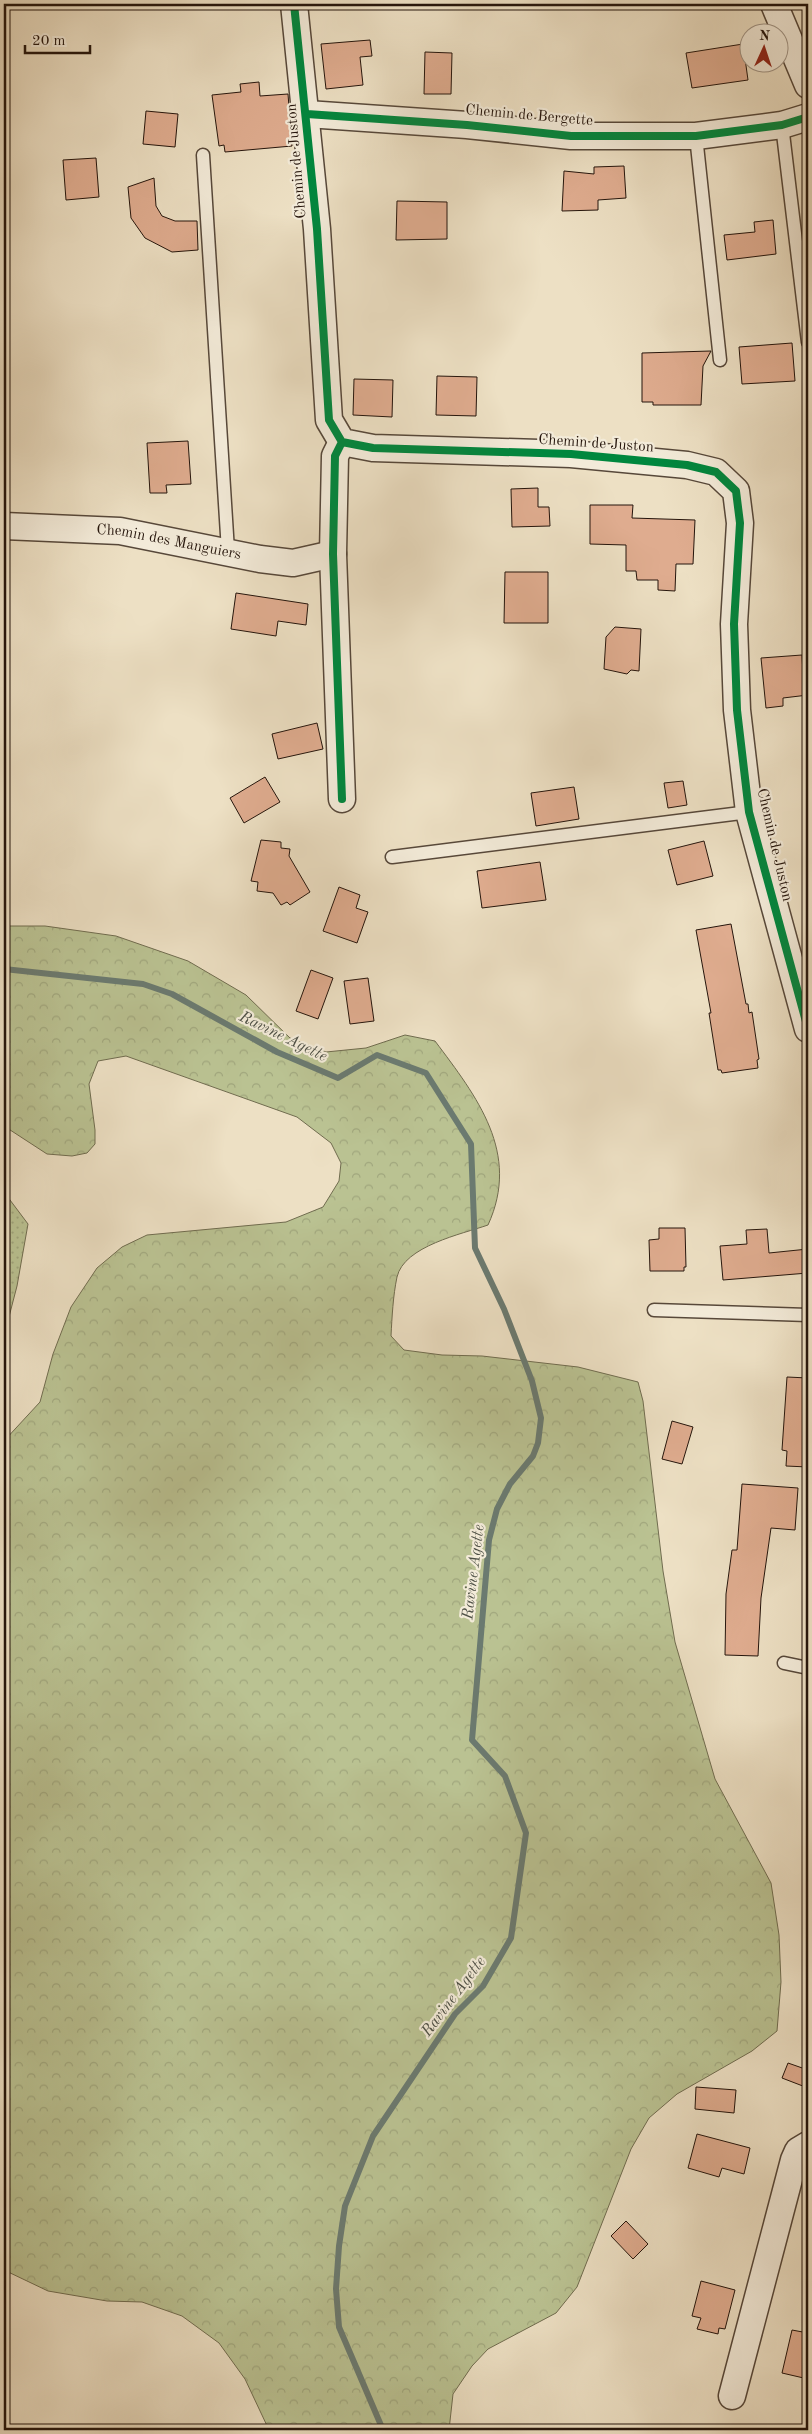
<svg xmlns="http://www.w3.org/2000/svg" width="812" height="2434" font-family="'Old Standard TT',serif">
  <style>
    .grass { fill: url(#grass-dots); stroke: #706c4f }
    .forest { fill: url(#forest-crowns); stroke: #706c4f }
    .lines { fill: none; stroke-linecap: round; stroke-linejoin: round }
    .stream { stroke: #6b7a70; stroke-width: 6 }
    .building { fill: #dfac8f; stroke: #25150c }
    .lane-casing { stroke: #57483a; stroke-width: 15 }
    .street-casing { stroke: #57483a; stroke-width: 29 }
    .lane { stroke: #f3ebd9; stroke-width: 12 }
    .street { stroke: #f3ebd9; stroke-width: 26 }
    .cycleway-casing { stroke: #f3ebd9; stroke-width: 11 }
    .cycleway { stroke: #00873e; stroke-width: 8 }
    .labels { text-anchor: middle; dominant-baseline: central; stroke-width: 4.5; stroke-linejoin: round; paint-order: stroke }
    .street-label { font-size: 15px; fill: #25150c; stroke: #f3ebd9 }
    .water-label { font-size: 16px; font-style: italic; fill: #4e5046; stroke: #f3ebd9 }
  </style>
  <defs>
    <pattern id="grass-dots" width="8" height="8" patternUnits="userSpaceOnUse" patternTransform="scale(1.25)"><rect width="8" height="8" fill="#bac292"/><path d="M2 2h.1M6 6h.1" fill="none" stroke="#a0a67d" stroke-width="1.8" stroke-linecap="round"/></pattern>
    <pattern id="forest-crowns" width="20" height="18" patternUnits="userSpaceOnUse" patternTransform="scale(1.25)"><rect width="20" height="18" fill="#bac292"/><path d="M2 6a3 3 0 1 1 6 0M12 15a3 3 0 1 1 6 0" fill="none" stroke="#a0a67d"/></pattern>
  </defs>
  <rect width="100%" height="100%" fill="#ede0c4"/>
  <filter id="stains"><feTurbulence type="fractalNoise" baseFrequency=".004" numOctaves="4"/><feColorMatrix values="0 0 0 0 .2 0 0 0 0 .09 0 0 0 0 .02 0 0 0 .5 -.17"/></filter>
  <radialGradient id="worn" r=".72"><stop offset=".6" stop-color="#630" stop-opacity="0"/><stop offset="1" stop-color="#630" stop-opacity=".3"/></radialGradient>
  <path class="grass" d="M 4,1192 L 28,1224 L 17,1286 L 4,1336 Z"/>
  <path class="forest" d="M 4,926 L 45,926 L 116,936 L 188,961 L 246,995 L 290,1038 L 326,1052 L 366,1048 L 405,1035 L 435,1041 C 477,1097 521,1153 488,1225 C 462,1234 404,1246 397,1277 C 393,1296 392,1317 391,1336 L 404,1350 L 442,1355 L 482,1356 L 578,1367 L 638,1382 L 643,1401 L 663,1571 L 675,1642 L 715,1779 L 771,1883 L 779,1935 L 781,1982 L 777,2031 L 752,2051 L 677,2094 L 649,2118 L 631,2149 L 577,2287 L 556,2313 L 488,2349 L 472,2366 L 453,2394 L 449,2430 L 269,2430 L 245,2379 L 219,2343 L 182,2316 L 142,2302 L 107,2301 L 48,2291 L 4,2270 L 4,1441 L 40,1402 L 53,1354 L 71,1307 L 97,1268 L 122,1247 L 147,1235 L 286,1222 L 323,1207 L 339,1181 L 341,1163 L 331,1143 L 297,1117 L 126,1056 L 98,1061 L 89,1084 L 95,1130 L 95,1144 L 87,1153 L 72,1156 L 47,1154 L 4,1126 Z"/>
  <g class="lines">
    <path class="stream" d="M 4,969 L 143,984 L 172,994 L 277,1052 L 338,1078 L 377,1055 L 426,1073 L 471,1144 L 475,1248 L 504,1309 L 532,1381 L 541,1418 L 538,1443 L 533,1456 L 510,1484 L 497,1509 L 489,1540 L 472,1740 L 505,1776 L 526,1833 L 511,1938 L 483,1986 L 455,2014 L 373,2136 L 345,2206 L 339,2246 L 336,2289 L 339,2327 L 383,2430"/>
  </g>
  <path class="building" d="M 370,40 L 372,56 L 360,57 L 363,85 L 326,89 L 321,44 Z
    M 743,44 L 748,80 L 692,88 L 686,53 Z
    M 425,52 L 452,53 L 451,94 L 424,94 Z
    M 259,82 L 260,96 L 288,94 L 292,146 L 225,152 L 224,145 L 219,146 L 212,95 L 241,92 L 240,84 Z
    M 146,111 L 178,114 L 175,147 L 143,144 Z
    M 96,158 L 99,197 L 66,200 L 63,160 Z
    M 624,166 L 626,198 L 598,200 L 598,210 L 562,211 L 564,171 L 594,174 L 594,167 Z
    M 154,178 L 156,206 L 162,216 L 175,221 L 197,221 L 198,250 L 172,252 L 145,238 L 131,218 L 128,187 Z
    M 397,201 L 447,202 L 447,239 L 396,240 Z
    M 773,220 L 776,254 L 727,260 L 724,235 L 755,232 L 754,222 Z
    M 792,343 L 795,381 L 742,384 L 739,347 Z
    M 711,351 L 703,366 L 701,405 L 653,405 L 653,402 L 642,402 L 642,353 Z
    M 437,376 L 477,377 L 476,416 L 436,415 Z
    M 354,379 L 393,380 L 392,417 L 353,415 Z
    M 188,441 L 191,484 L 166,485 L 167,493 L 150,493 L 147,443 Z
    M 538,488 L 538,507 L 549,507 L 550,526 L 512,527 L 511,489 Z
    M 590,505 L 633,505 L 632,518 L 695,520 L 693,564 L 676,564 L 675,591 L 658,590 L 658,580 L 637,580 L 636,571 L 626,571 L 626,545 L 590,544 Z
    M 505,572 L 548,572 L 548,623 L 504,623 Z
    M 236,593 L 308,604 L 306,625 L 278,621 L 276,636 L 231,629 Z
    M 615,627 L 641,629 L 639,671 L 631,670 L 627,674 L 604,669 L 606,637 Z
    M 802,655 L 803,674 L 807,674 L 808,695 L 783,698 L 783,706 L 766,708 L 761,658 Z
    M 317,723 L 323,749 L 278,759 L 272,734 Z
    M 265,777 L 280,802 L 244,823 L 230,798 Z
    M 683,781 L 687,805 L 668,808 L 664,783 Z
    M 574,787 L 579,819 L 536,826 L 531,793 Z
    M 261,840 L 281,842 L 281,848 L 290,849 L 289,856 L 310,892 L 290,905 L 287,902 L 281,905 L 273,893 L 257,891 L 258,882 L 251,881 Z
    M 704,841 L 713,876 L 677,885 L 668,850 Z
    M 540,862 L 546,900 L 482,908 L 477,871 Z
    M 339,887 L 360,895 L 356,908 L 368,912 L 357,943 L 323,931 Z
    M 731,924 L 746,1004 L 748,1004 L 749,1013 L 752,1012 L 759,1059 L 757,1060 L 758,1068 L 722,1073 L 721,1070 L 718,1070 L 709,1013 L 711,1013 L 696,930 Z
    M 311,970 L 333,978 L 318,1019 L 296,1011 Z
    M 368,978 L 374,1021 L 350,1024 L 344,981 Z
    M 659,1228 L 685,1228 L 686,1267 L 684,1267 L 684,1271 L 650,1271 L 649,1240 L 659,1239 Z
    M 767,1229 L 769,1253 L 808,1249 L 808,1273 L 723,1280 L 720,1246 L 747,1244 L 746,1230 Z
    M 787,1377 L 808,1378 L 808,1467 L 786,1466 L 787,1451 L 782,1450 Z
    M 672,1421 L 693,1427 L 682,1464 L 662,1459 Z
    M 742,1484 L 798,1488 L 795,1530 L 771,1528 L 761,1598 L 758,1656 L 725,1655 L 726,1594 L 732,1550 L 737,1550 Z
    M 788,2063 L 808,2070 L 808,2088 L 782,2078 Z
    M 696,2087 L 736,2090 L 734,2113 L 695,2109 Z
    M 697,2134 L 750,2148 L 744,2174 L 722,2168 L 719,2177 L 688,2168 Z
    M 626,2221 L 648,2244 L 633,2259 L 611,2236 Z
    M 701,2281 L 735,2290 L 725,2329 L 719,2328 L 718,2334 L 697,2329 L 701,2318 L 692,2316 Z
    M 792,2330 L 808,2333 L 808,2379 L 782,2373 Z"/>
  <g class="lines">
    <defs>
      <path id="lane" d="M 782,125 L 808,342
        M 696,136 L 720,360
        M 203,155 L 228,551
        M 392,857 L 749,812
        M 654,1310 L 808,1315
        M 784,1663 L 808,1668"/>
      <g id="street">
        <path d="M 294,4 L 317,229 L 329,420 L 342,442 L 373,448 L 571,454 L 687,465 L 716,472 L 736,491 L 740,523 L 734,624 L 737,710 L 749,812 L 808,1029"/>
        <path d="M 774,4 L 808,85"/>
        <path d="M 307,114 L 467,125 L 571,136 L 696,136 L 782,125 L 808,117"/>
        <path id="s1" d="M 4,526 L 120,531 L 260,559 L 293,563 L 333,554"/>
        <path d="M 342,799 L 333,554 L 335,456 L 342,442"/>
        <path d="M 732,2396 L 794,2160 L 798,2151 L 808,2145"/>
      </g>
    </defs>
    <use href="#lane" class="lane-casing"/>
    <use href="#street" class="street-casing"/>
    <use href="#lane" class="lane"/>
    <use href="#street" class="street"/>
    <defs>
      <path id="cycleway" d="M 294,4 L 317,229 L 329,420 L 342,442 L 373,448 L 571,454 L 687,465 L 716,472 L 736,491 L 740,523 L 734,624 L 737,710 L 749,812 L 808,1029
        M 307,114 L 467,125 L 571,136 L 696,136 L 782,125 L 808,117
        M 342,799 L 333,554 L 335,456 L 342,442"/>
    </defs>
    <use href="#cycleway" class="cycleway-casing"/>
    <use href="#cycleway" class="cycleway"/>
  </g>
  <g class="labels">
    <g class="street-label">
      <text transform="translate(529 116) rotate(5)">Chemin de Bergette</text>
      <text transform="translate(297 161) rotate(-95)">Chemin de Juston</text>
      <text transform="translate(596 444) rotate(4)">Chemin de Juston</text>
      <text stroke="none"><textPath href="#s1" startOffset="166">Chemin des Manguiers</textPath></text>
      <text transform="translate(774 845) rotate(77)">Chemin de Juston</text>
    </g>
    <g class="water-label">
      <text transform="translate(283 1037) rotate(26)">Ravine Agette</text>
      <text transform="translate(474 1572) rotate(-83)">Ravine Agette</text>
      <text transform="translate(454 1997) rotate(-53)">Ravine Agette</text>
    </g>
  </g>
  <rect width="812" height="2434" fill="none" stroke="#ede0c4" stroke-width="20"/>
  <rect x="5" y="5" width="802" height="2424" fill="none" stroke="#25150c" stroke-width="2.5"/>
  <rect x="10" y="10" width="792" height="2414" fill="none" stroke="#25150c"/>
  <g transform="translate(764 48) rotate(3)"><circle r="24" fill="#f3ebd9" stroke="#a19587"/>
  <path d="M0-4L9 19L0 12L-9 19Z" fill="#8f2418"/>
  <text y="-8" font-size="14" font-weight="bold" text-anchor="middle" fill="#25150c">N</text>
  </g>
  <path d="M25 45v8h65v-8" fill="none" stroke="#25150c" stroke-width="2.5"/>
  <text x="32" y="45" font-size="15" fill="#25150c" stroke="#f3ebd9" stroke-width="4" paint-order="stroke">20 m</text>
  <rect width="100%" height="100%" filter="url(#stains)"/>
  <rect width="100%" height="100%" fill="url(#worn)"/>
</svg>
